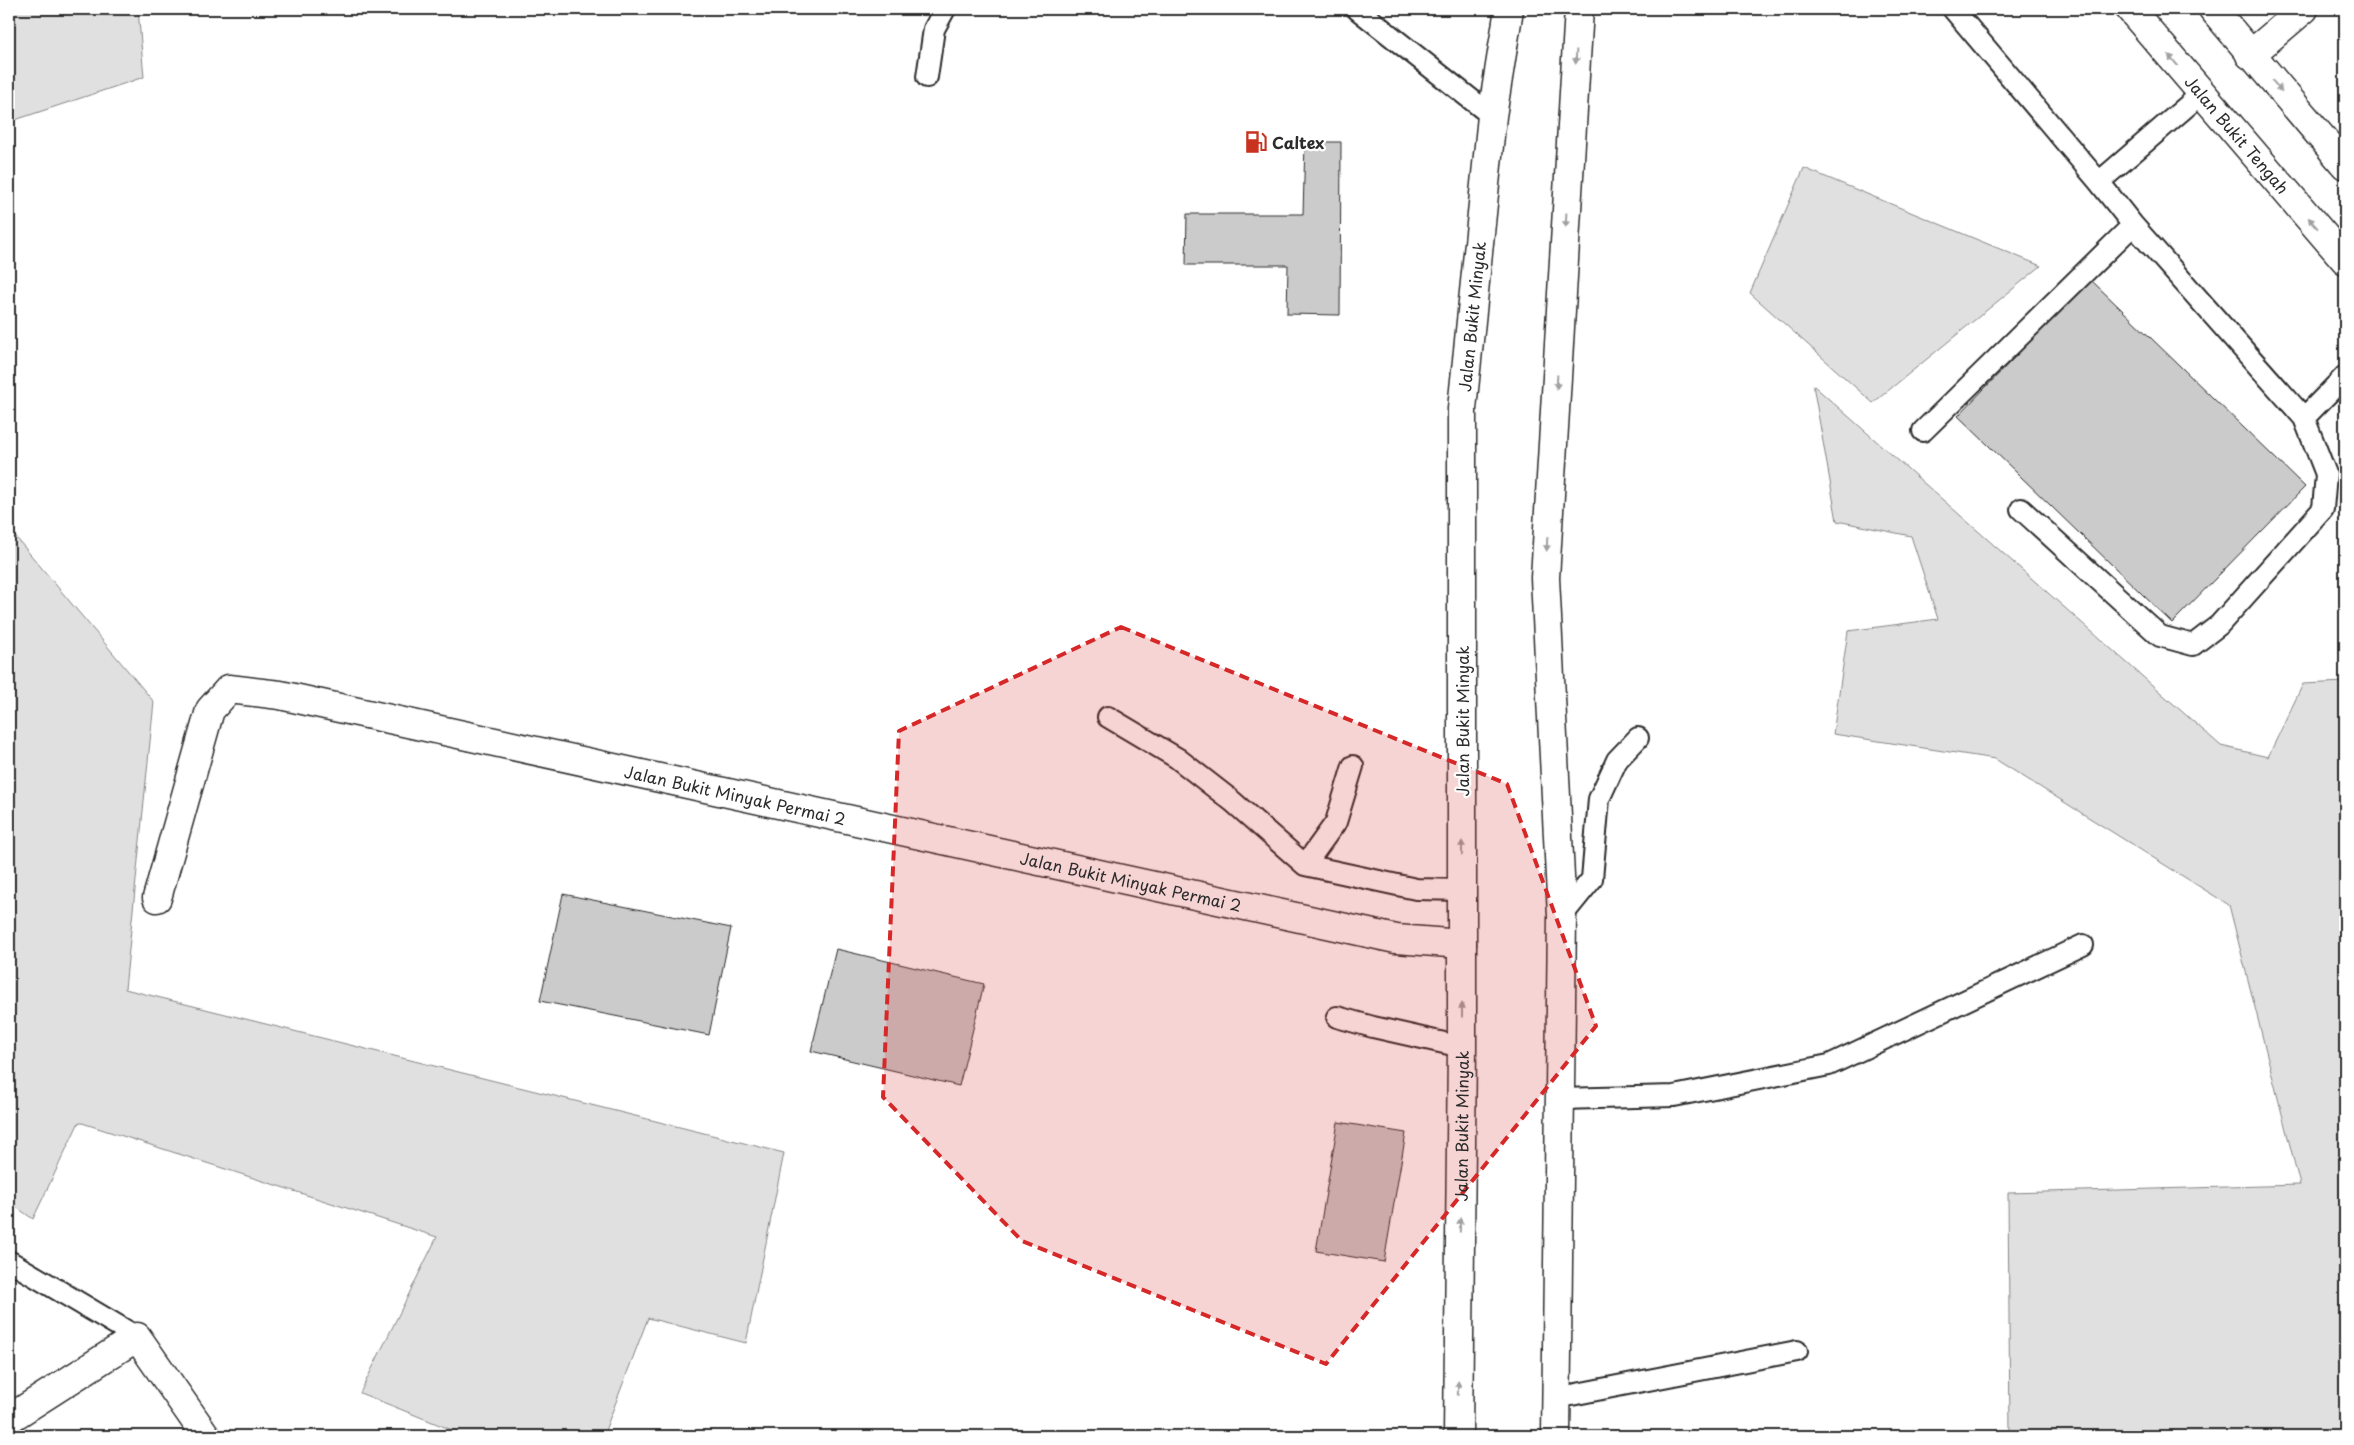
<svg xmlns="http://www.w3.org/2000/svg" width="2354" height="1445" font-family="'Playpen Sans',sans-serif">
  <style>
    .green { fill: #e0e0e0; stroke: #868686 }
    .building { fill: #cbcbcb; stroke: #2b2b2b }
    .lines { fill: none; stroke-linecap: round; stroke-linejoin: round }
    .service-casing { stroke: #2b2b2b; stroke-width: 24 }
    .minor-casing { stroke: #2b2b2b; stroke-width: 31 }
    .secondary-casing { stroke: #2b2b2b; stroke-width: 31 }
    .trunk-casing { stroke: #2b2b2b; stroke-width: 31 }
    .service { stroke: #fff; stroke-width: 20 }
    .minor { stroke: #fff; stroke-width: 28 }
    .secondary { stroke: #fff; stroke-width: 28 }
    .trunk { stroke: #fff; stroke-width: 28 }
    .oneway { fill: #a0a0a0 }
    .marked { fill: #d62828; fill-opacity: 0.2; stroke: #d62828; stroke-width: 4; stroke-dasharray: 10 6; stroke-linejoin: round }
    .labels { text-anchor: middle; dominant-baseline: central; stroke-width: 4.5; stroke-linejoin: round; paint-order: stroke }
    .street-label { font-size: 16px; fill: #2b2b2b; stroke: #fff }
    .poi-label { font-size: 16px; font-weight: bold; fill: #2b2b2b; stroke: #fff; text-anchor: start }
  </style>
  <rect width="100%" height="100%" fill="#fff"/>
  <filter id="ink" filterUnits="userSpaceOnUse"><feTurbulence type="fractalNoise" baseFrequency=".02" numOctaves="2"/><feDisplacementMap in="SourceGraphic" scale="10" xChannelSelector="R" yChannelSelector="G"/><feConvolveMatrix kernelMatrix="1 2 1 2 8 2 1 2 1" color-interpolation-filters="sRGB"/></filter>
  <g filter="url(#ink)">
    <path class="green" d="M 9,9 L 138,9 L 144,77 L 9,122 Z
      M 1804,168 L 2041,266 L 1873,403 L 1750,293 Z
      M 1813,385 L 2221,746 L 2268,757 L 2303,684 L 2345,682 L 2345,1436 L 2010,1436 L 2008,1193 L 2300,1185 L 2229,905 L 1995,759 L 1833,734 L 1848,631 L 1938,619 L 1911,536 L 1837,521 Z
      M 9,529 L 154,702 L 125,989 L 784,1153 L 746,1343 L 648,1318 L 603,1436 L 467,1436 L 360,1393 L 437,1237 L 79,1122 L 33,1219 L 9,1202 Z"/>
    <path class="building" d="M 1305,142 L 1341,142 L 1340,315 L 1287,314 L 1288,265 L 1186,265 L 1187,214 L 1303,214 Z
      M 2090,279 L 2305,487 L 2172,623 L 1958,416 Z
      M 563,894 L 731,928 L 709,1035 L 540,1001 Z
      M 836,949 L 984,984 L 959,1086 L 811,1051 Z
      M 1338,1122 L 1406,1133 L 1384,1262 L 1316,1251 Z"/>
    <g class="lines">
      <defs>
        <path id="service" d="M 1357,9 L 1492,116
          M 1953,9 L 2099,182 L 2133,225 L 2304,418 L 2345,376
          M 927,77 L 934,29 L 945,9
          M 2099,182 L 2201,94
          M 1923,431 L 2133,225
          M 2021,509 L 2160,636 L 2193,645 L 2219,625 L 2323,509 L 2326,474 L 2304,418
          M 1108,717 L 1177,758 L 1232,801 L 1305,865 L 1416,889 L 1462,890
          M 1305,865 L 1336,822 L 1353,766
          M 1562,916 L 1592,879 L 1599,799 L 1617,760 L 1638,738
          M 1337,1017 L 1373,1027 L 1462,1047
          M 1560,1099 L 1674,1096 L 1829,1065 L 2083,945
          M 9,1261 L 137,1337
          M 1556,1398 L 1797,1351"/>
        <g id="minor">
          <path d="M 2250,55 L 2304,9"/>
          <path id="s1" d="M 157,898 L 210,710 L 229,689 L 280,695 L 1396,939 L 1462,944"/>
          <path d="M 9,1419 L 137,1337 L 206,1436"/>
        </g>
        <g id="secondary">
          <path id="s2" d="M 1458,1436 L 1462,1047 L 1462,409 L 1492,116 L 1509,9"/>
          <path d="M 1556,1436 L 1562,916 L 1545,578 L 1579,9"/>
        </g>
        <g id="trunk">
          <path id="s3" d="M 2130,9 L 2345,260"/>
          <path d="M 2213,9 L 2345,165"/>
        </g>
      </defs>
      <use href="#service" class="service-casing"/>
      <use href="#minor" class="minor-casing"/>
      <use href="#secondary" class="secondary-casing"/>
      <use href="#trunk" class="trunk-casing"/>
      <use href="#service" class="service"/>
      <use href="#minor" class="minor"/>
      <use href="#secondary" class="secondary"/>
      <use href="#trunk" class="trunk"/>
    </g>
    <defs><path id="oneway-solid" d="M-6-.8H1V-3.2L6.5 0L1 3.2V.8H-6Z" transform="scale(1.25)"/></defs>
    <g class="oneway">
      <use href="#oneway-solid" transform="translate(1576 57) rotate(93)"/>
      <use href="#oneway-solid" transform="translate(2173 60) rotate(-130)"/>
      <use href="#oneway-solid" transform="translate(2277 86) rotate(49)"/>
      <use href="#oneway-solid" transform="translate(1566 220) rotate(93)"/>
      <use href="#oneway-solid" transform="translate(2313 223) rotate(-131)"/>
      <use href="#oneway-solid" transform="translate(1557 382) rotate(93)"/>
      <use href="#oneway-solid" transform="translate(1547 544) rotate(93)"/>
      <use href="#oneway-solid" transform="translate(1462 848) rotate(-90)"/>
      <use href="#oneway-solid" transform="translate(1462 1010) rotate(-90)"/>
      <use href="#oneway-solid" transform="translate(1460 1225) rotate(-89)"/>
      <use href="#oneway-solid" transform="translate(1458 1388) rotate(-89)"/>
    </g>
  </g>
  <path class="marked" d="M 1121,627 L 1507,784 L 1596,1026 L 1326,1364 L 1022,1241 L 883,1097 L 899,731 Z"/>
  <defs>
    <symbol id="fuel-bare" viewBox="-9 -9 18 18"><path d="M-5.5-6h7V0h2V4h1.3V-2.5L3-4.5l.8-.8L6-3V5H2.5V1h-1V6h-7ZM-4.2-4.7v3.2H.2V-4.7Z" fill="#c8321e" stroke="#fff" stroke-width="2.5" paint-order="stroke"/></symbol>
  </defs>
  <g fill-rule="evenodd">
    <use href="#fuel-bare" x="1240" y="126" width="32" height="32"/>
  </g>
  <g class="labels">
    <g class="street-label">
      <text stroke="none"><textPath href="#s3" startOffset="165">Jalan Bukit Tengah</textPath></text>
      <text stroke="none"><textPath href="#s2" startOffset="1120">Jalan Bukit Minyak</textPath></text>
      <text transform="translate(1462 721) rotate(-90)">Jalan Bukit Minyak</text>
      <text stroke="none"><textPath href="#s1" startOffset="741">Jalan Bukit Minyak Permai 2</textPath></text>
      <text stroke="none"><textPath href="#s1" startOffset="1146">Jalan Bukit Minyak Permai 2</textPath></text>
      <text stroke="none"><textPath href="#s2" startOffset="310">Jalan Bukit Minyak</textPath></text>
    </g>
    <g class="poi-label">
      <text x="1272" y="142">Caltex</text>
    </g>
  </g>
  <rect width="2354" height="1445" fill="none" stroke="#fff" stroke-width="30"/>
  <rect x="15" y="15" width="2324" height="1415" fill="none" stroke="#2b2b2b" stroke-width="2" filter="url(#ink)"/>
</svg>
